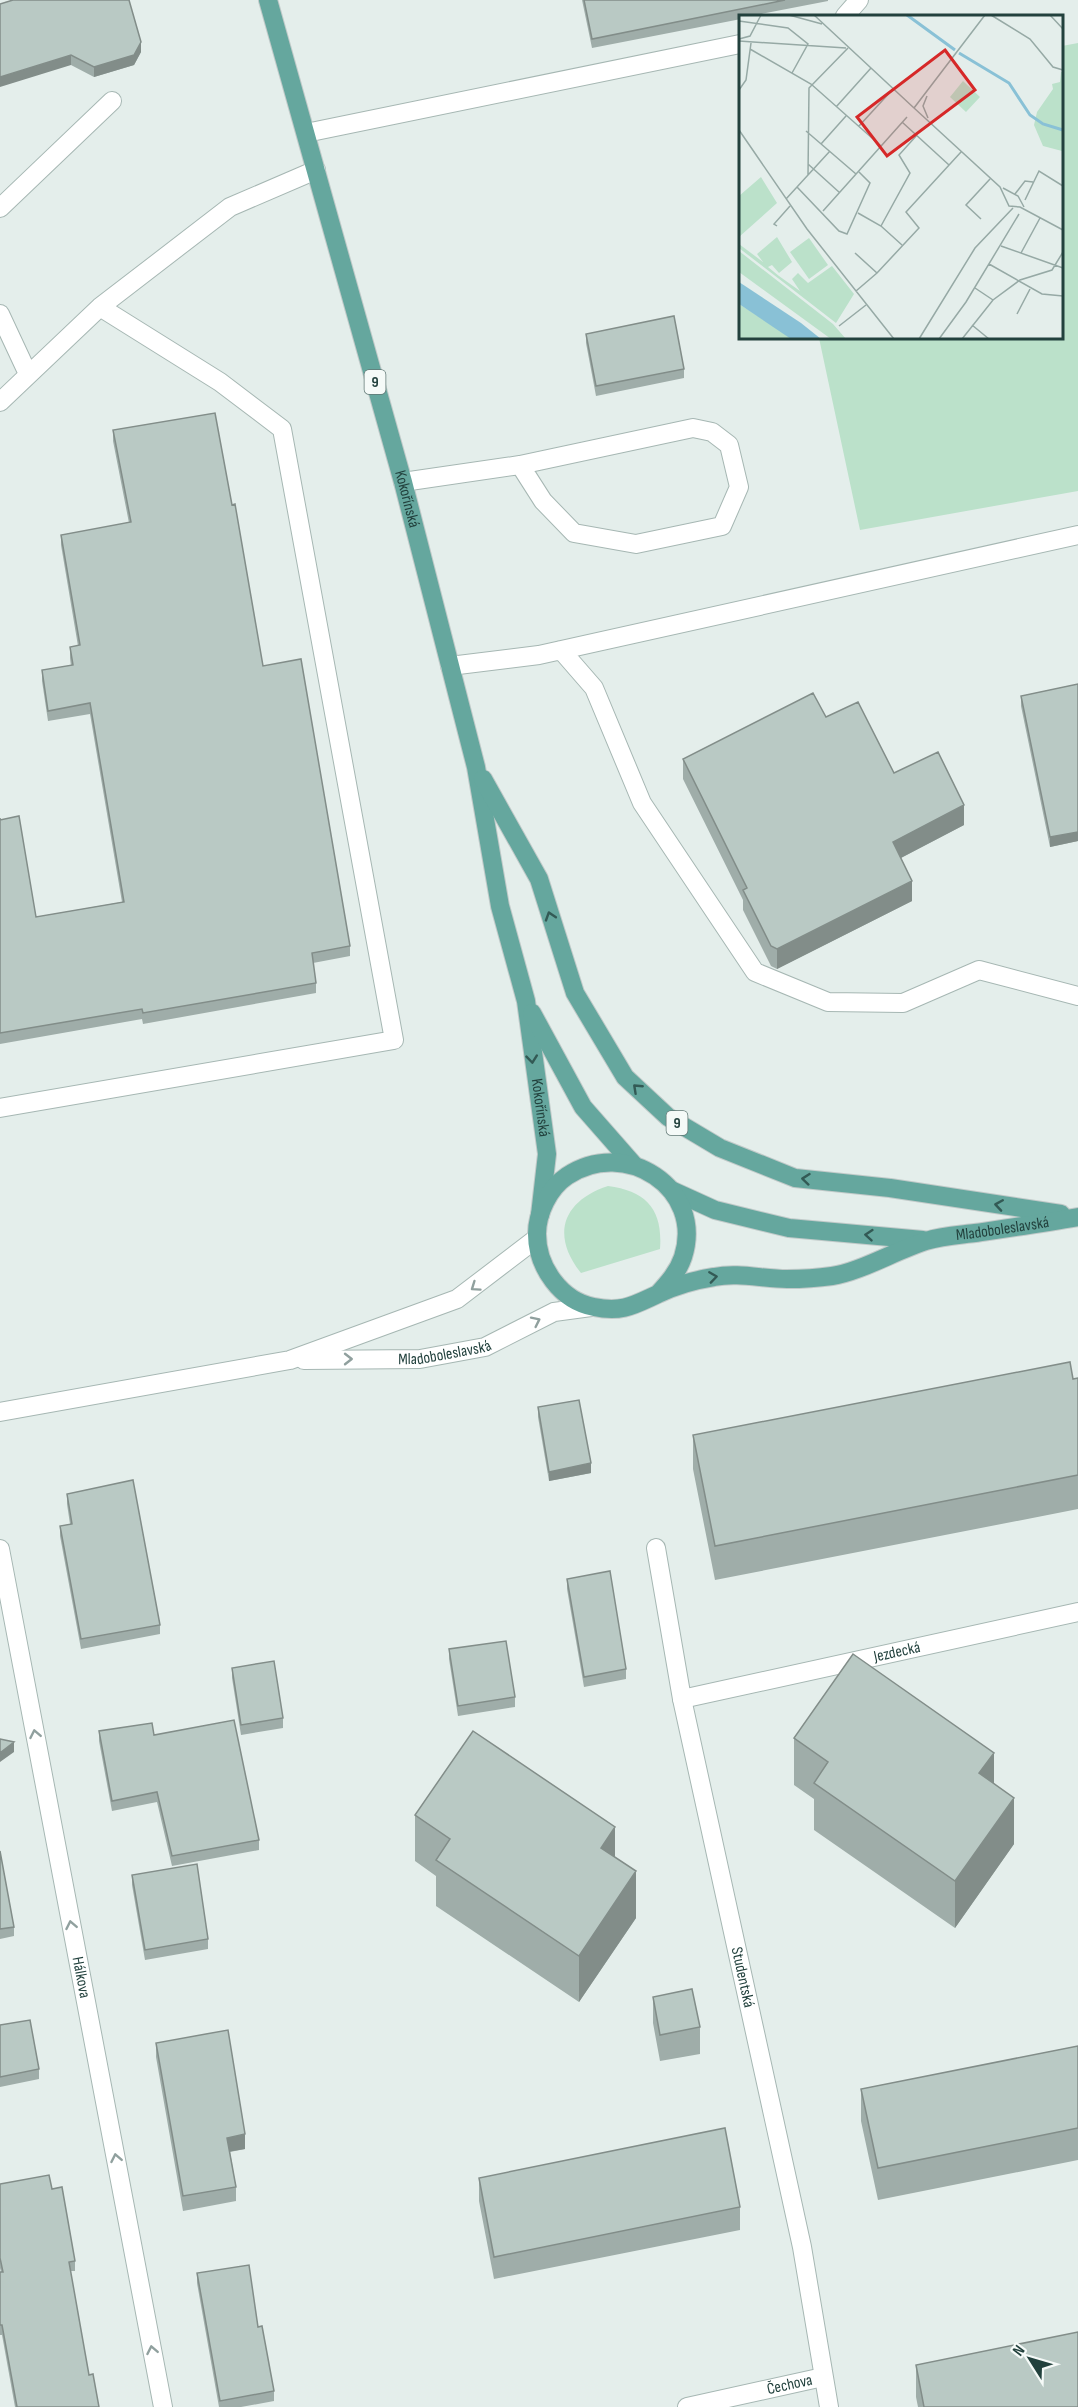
<svg xmlns="http://www.w3.org/2000/svg" width="1078" height="2407" font-family="'Sofia Sans Condensed',sans-serif">
  <style>
    .green { fill: #bbe1ca }
    .lines { fill: none; stroke-linecap: round; stroke-linejoin: round }
    .service-casing { stroke: #a6b7b3; stroke-width: 20 }
    .minor-casing { stroke: #a6b7b3; stroke-width: 20 }
    .tertiary-casing { stroke: #a6b7b3; stroke-width: 20 }
    .primary-casing { stroke: #c1cac9; stroke-width: 20 }
    .service { stroke: #fff; stroke-width: 18 }
    .minor { stroke: #fff; stroke-width: 18 }
    .tertiary { stroke: #fff; stroke-width: 18 }
    .primary { stroke: #65a79e; stroke-width: 18 }
    .wall { fill: #9fada9 }
    .shaded-wall { fill: #828d89 }
    .building { fill: #b9c9c4; stroke: #828d89; stroke-width: 1.5 }
    .oneway { stroke: #335a55 }
    .oneway2 { stroke: #90a09e }
    .labels { text-anchor: middle; dominant-baseline: central; stroke-width: 6; stroke-linejoin: round; paint-order: stroke }
    .shield { fill: #f5faf8; stroke: #617875; stroke-width: 1.5 }
    .shield-label { font-size: 15px; font-weight: bold; fill: #22413d }
    .street-label { font-size: 16px; fill: #22413d; stroke: #f5faf8 }
    .inset-river { fill: none; stroke: #89c1d6; stroke-width: 3 }
    .inset-road { fill: none; stroke: #96a9a5; stroke-width: 1.5 }
    .view { fill: #d62828; fill-opacity: 0.15; stroke: #d62828; stroke-width: 3 }
    .inset-edge { fill: none; stroke: #22413d; stroke-width: 3 }
  </style>
  <rect width="100%" height="100%" fill="#e4eeeb"/>
  <path class="green" d="M 1078,43 L 1078,491 L 860,530 L 819,338 L 1062,338 L 1062,46 Z
    M 608,1186 C 647,1191 663,1210 660,1249 L 581,1273 C 551,1236 562,1201 608,1186 Z"/>
  <g class="lines">
    <defs>
      <path id="service" d="M 845,16 L 859,0
        M 306,133 L 740,44
        M 0,208 L 112,101
        M 0,314 L 28,374
        M 0,402 L 100,307 L 230,207 L 316,170
        M 403,482 L 520,465 L 693,428 L 712,432 L 729,445 L 739,487 L 722,526 L 636,544 L 574,533 L 543,501 L 520,465
        M 561,650 L 594,688 L 642,803 L 755,972 L 828,1002 L 903,1003 L 979,970 L 1078,996
        M 450,666 L 539,655 L 1078,535
        M 0,1108 L 394,1040 L 282,429 L 220,382 L 100,307"/>
      <g id="minor">
        <path id="s1" d="M 656,1548 L 682,1699 L 802,2247 L 829,2407"/>
        <path id="s2" d="M 0,1549 L 163,2407"/>
        <path id="s3" d="M 682,1699 L 1078,1612"/>
        <path id="s4" d="M 687,2407 L 823,2377"/>
      </g>
      <g id="tertiary">
        <path id="s5" d="M 304,1360 L 420,1359 L 485,1347 L 554,1312 L 591,1307"/>
        <path d="M 0,1412 L 290,1360 L 457,1299 L 537,1238"/>
      </g>
      <g id="primary">
        <path id="s6" d="M 268,0 L 403,482 L 476,767 L 500,906 L 526,1001 L 547,1154 L 540,1215"/>
        <path d="M 483,779 L 539,879 L 575,993 L 625,1077 L 668,1117 L 720,1148 L 795,1178 L 890,1188 L 1061,1214"/>
        <path d="M 532,1013 L 583,1107 L 633,1164"/>
        <path d="M 671,1190 L 715,1210 L 789,1228 L 923,1240"/>
        <path id="s7" d="M 658,1294 C 668,1283 678,1272 683,1257 C 705,1188 625,1137 567,1176 C 549,1188 537,1213 537,1234 C 537,1267 561,1301 594,1307 C 622,1313 634,1305 658,1294 C 676,1285 695,1280 714,1277 C 738,1272 763,1279 787,1279 C 802,1279 818,1278 832,1276 C 860,1272 897,1250 926,1241 C 941,1236 959,1235 975,1233 C 1009,1228 1044,1223 1078,1217"/>
      </g>
    </defs>
    <use href="#service" class="service-casing"/>
    <use href="#minor" class="minor-casing"/>
    <use href="#tertiary" class="tertiary-casing"/>
    <use href="#primary" class="primary-casing"/>
    <use href="#service" class="service"/>
    <use href="#minor" class="minor"/>
    <use href="#tertiary" class="tertiary"/>
    <use href="#primary" class="primary"/>
  </g>
  <path class="wall" d="M 582,0 L 828,0 L 828,1 L 751,16 L 741,16 L 741,19 L 592,48 Z
    M 0,4 L 141,52 L 134,65 L 94,77 L 71,65 Z
    M 586,334 L 684,369 L 684,378 L 596,396 L 586,343 Z
    M 113,430 L 263,666 L 350,946 L 350,956 L 313,963 L 316,983 L 316,993 L 143,1024 L 142,1019 L 0,1044 L 0,818 L 36,917 L 122,902 L 90,714 L 48,721 L 42,681 L 42,670 L 71,666 L 70,658 L 70,647 L 78,646 L 61,545 L 61,535 L 129,523 L 113,441 Z
    M 1078,684 L 1078,841 L 1050,847 L 1021,706 L 1021,696 Z
    M 826,717 L 894,773 L 964,825 L 901,858 L 912,901 L 777,969 L 771,966 L 743,910 L 743,900 L 683,779 L 683,759 Z
    M 1078,1378 L 1078,1509 L 715,1580 L 693,1469 L 693,1435 Z
    M 538,1407 L 591,1473 L 549,1481 L 538,1417 Z
    M 67,1494 L 160,1625 L 160,1634 L 81,1649 L 60,1536 L 60,1526 L 70,1524 L 67,1504 Z
    M 567,1579 L 626,1669 L 626,1679 L 584,1687 L 567,1589 Z
    M 449,1649 L 515,1697 L 515,1707 L 458,1716 L 449,1659 Z
    M 232,1668 L 283,1718 L 283,1728 L 241,1735 L 232,1678 Z
    M 99,1731 L 154,1735 L 259,1840 L 259,1850 L 172,1866 L 157,1802 L 112,1811 L 99,1741 Z
    M 794,1738 L 994,1783 L 1014,1844 L 955,1928 L 814,1830 L 814,1799 L 794,1785 Z
    M 415,1815 L 615,1857 L 636,1918 L 579,2002 L 436,1906 L 436,1876 L 415,1861 Z
    M 0,1851 L 14,1927 L 14,1936 L 0,1939 Z
    M 132,1875 L 208,1939 L 208,1949 L 145,1960 L 132,1885 Z
    M 653,1997 L 700,2027 L 700,2054 L 660,2061 L 653,2023 Z
    M 0,2025 L 39,2069 L 39,2079 L 0,2087 Z
    M 156,2043 L 245,2149 L 230,2152 L 236,2187 L 236,2201 L 183,2211 L 156,2057 Z
    M 1078,2046 L 1078,2160 L 878,2200 L 861,2121 L 861,2089 Z
    M 479,2178 L 740,2207 L 740,2230 L 494,2279 L 479,2201 Z
    M 0,2184 L 52,2189 L 75,2261 L 75,2271 L 70,2271 L 89,2375 L 99,2407 L 15,2407 L 2,2335 L 0,2335 L 0,2272 L 1,2272 L 0,2268 Z
    M 197,2273 L 258,2327 L 274,2391 L 274,2401 L 241,2407 L 219,2407 L 197,2283 Z
    M 916,2365 L 1078,2407 L 918,2407 L 916,2397 Z"/>
  <path class="shaded-wall" d="M 141,42 L 141,52 L 134,65 L 94,77 L 94,67 Z
    M 71,55 L 71,65 L 0,87 L 0,77 Z
    M 964,805 L 964,825 L 893,862 L 893,842 Z
    M 1078,832 L 1078,841 L 1050,847 L 1050,837 Z
    M 912,881 L 912,901 L 777,969 L 777,949 Z
    M 591,1463 L 591,1473 L 549,1481 L 549,1472 Z
    M 14,1742 L 14,1752 L 0,1762 L 0,1753 Z
    M 994,1753 L 994,1799 L 979,1773 Z
    M 1014,1798 L 1014,1844 L 955,1928 L 955,1881 Z
    M 615,1827 L 615,1873 L 601,1848 Z
    M 636,1871 L 636,1918 L 579,2002 L 579,1956 Z
    M 245,2134 L 245,2149 L 227,2152 L 227,2138 Z"/>
  <path class="building" d="M 13,0 L 129,0 L 141,42 L 134,55 L 94,67 L 71,55 L 0,77 L 0,4 Z
    M 584,0 L 785,0 L 592,39 Z
    M 674,316 L 684,369 L 596,386 L 586,334 Z
    M 215,413 L 232,505 L 235,504 L 263,666 L 301,659 L 350,946 L 312,953 L 316,983 L 143,1013 L 142,1009 L 0,1033 L 0,818 L 0,820 L 19,816 L 36,917 L 124,902 L 90,703 L 48,711 L 42,670 L 73,665 L 70,647 L 80,645 L 61,535 L 131,522 L 113,430 Z
    M 1078,684 L 1078,832 L 1050,837 L 1021,696 Z
    M 813,693 L 826,717 L 858,702 L 894,773 L 938,752 L 964,805 L 893,842 L 912,881 L 777,949 L 771,946 L 743,890 L 747,888 L 683,759 Z
    M 1070,1362 L 1073,1379 L 1078,1378 L 1078,1475 L 715,1546 L 693,1435 Z
    M 579,1400 L 591,1463 L 549,1472 L 538,1407 Z
    M 133,1480 L 160,1625 L 81,1639 L 60,1526 L 72,1524 L 67,1494 Z
    M 610,1571 L 626,1669 L 584,1677 L 567,1579 Z
    M 506,1641 L 515,1697 L 458,1706 L 449,1649 Z
    M 853,1654 L 994,1753 L 979,1773 L 1014,1798 L 955,1881 L 814,1783 L 828,1762 L 794,1738 Z
    M 274,1661 L 283,1718 L 241,1725 L 232,1668 Z
    M 234,1720 L 259,1840 L 172,1856 L 157,1792 L 112,1801 L 99,1731 L 152,1723 L 154,1735 Z
    M 473,1731 L 615,1827 L 601,1848 L 636,1871 L 579,1956 L 436,1860 L 450,1839 L 415,1815 Z
    M 0,1739 L 14,1742 L 0,1753 Z
    M 0,1851 L 14,1927 L 0,1929 Z
    M 197,1864 L 208,1939 L 145,1950 L 132,1875 Z
    M 692,1989 L 700,2027 L 660,2035 L 653,1997 Z
    M 30,2020 L 39,2069 L 0,2077 L 0,2025 Z
    M 228,2030 L 245,2134 L 227,2138 L 236,2187 L 183,2196 L 156,2043 Z
    M 1078,2046 L 1078,2128 L 878,2168 L 861,2089 Z
    M 725,2128 L 740,2207 L 494,2257 L 479,2178 Z
    M 49,2175 L 52,2189 L 62,2187 L 75,2261 L 69,2262 L 89,2375 L 93,2374 L 99,2407 L 17,2407 L 2,2325 L 0,2325 L 0,2272 L 3,2272 L 0,2258 L 0,2184 Z
    M 249,2265 L 258,2327 L 262,2326 L 274,2391 L 220,2401 L 197,2273 Z
    M 1078,2332 L 1078,2407 L 924,2407 L 916,2365 Z"/>
  <defs><path id="oneway-chevron" d="M-2-3.5L2.5 0L-2 3.5" fill="none" stroke-width="1.6" stroke-linecap="round" stroke-linejoin="round" transform="scale(1.5)"/></defs>
  <g class="oneway">
    <use href="#oneway-chevron" transform="translate(550 916) rotate(-108)"/>
    <use href="#oneway-chevron" transform="translate(532 1059) rotate(84)"/>
    <use href="#oneway-chevron" transform="translate(637 1088) rotate(-137)"/>
    <use href="#oneway-chevron" transform="translate(806 1179) rotate(-174)"/>
    <use href="#oneway-chevron" transform="translate(999 1205) rotate(-171)"/>
    <use href="#oneway-chevron" transform="translate(869 1235) rotate(-175)"/>
    <use href="#oneway-chevron" transform="translate(713 1277) rotate(-8)"/>
  </g>
  <g class="oneway2">
    <use href="#oneway-chevron" transform="translate(475 1287) rotate(145)"/>
    <use href="#oneway-chevron" transform="translate(536 1321) rotate(-26)"/>
    <use href="#oneway-chevron" transform="translate(348 1359)"/>
    <use href="#oneway-chevron" transform="translate(35 1734) rotate(-101)"/>
    <use href="#oneway-chevron" transform="translate(71 1925) rotate(-101)"/>
    <use href="#oneway-chevron" transform="translate(116 2158) rotate(-101)"/>
    <use href="#oneway-chevron" transform="translate(152 2350) rotate(-101)"/>
  </g>
  <g class="labels">
    <g class="shield">
      <rect x="364.5" y="370" width="21" height="24" rx="4.5"/>
      <rect x="666.5" y="1111" width="21" height="24" rx="4.5"/>
    </g>
    <g class="shield-label">
      <text x="375" y="382">9</text>
      <text x="677" y="1123">9</text>
    </g>
    <g class="street-label">
      <text stroke="none"><textPath href="#s6" startOffset="518">Kokořínská</textPath></text>
      <text stroke="none"><textPath href="#s6" startOffset="1142">Kokořínská</textPath></text>
      <text stroke="none"><textPath href="#s7" startOffset="820">Mladoboleslavská</textPath></text>
      <text stroke="none"><textPath href="#s5" startOffset="141">Mladoboleslavská</textPath></text>
      <text stroke="none"><textPath href="#s3" startOffset="220">Jezdecká</textPath></text>
      <text stroke="none"><textPath href="#s2" startOffset="436">Hálkova</textPath></text>
      <text stroke="none"><textPath href="#s1" startOffset="438">Studentská</textPath></text>
      <text stroke="none"><textPath href="#s4" startOffset="105">Čechova</textPath></text>
    </g>
  </g>
  <g transform="translate(739 15)">
    <rect width="324" height="324" fill="#e4eeeb"/>
    <path d="M 322,57 L 324,57 L 323,136 L 304,131 L 295,110 L 298,97 L 314,74 L 313,69 L 321,67 ZM 224,66 L 241,82 L 227,97 L 211,82 ZM 22,162 L 38,188 L 0,222 L 0,181 ZM 38,222 L 53,247 L 40,258 L 33,250 L 29,252 L 40,261 L 61,276 L 53,264 L 59,258 L 69,268 L 93,251 L 115,279 L 97,308 L 0,233 L 0,229 L 24,247 L 18,239 ZM 70,223 L 89,250 L 70,264 L 51,237 ZM 0,236 L 94,309 L 107,324 L 92,324 L 0,257 ZM 0,289 L 42,316 L 52,324 L 0,324 Z" fill="#bbe1ca"/>
    <path d="M 0,267 L 62,308 L 82,324 L 52,324 L 0,289 Z" fill="#89c1d6"/>
    <path class="inset-river" d="M 168,0 L 216,35M 220,38 L 270,68 L 291,100 L 304,109 L 324,115"/>
    <path class="inset-road" d="M 50,0 L 83,9M 75,0 L 175,93M 246,0 L 175,93 L 261,172 L 270,191 L 281,192 L 324,215M 252,0 L 291,24 L 314,52 L 324,55M 311,0 L 324,14M 0,6 L 49,13 L 69,29 L 53,58M 0,24 L 11,21 L 22,0M 0,26 L 107,33M 11,34 L 72,69 L 142,131M 0,75 L 7,65 L 12,28M 188,81 L 184,91 L 189,103M 97,92 L 132,53M 163,107 L 210,150M 120,111 L 154,74M 0,115 L 68,214 L 155,324M 67,116 L 117,159M 82,129 L 107,101M 69,149 L 101,178M 69,160 L 91,136M 58,172 L 100,216 L 108,219 L 131,168 L 120,157M 264,173 L 279,181 L 285,192M 276,179 L 286,166 L 294,167M 47,184 L 69,160 L 70,73 L 109,33M 286,185 L 300,156 L 324,171M 84,196 L 168,102M 119,198 L 142,211 L 163,230M 242,204 L 227,190 L 251,164M 38,211 L 35,209 L 51,191M 142,211 L 171,158 L 160,140 L 178,120M 262,231 L 324,253M 116,238 L 138,258 L 180,213 L 167,197 L 222,137M 282,238 L 301,203M 250,249 L 303,279 L 324,281M 236,273 L 254,285M 117,276 L 138,258M 278,299 L 291,274M 233,310 L 250,324M 100,311 L 127,290M 180,324 L 236,233 L 274,193M 200,324 L 227,287 L 280,199M 223,324 L 254,285 L 281,265 L 313,255 L 324,237"/>
    <path class="view" d="M 206,35 L 236,75 L 148,141 L 118,102 Z"/>
    <rect width="324" height="324" class="inset-edge"/>
  </g>
  <g transform="translate(1030 2359) rotate(307)" stroke="#f5faf8" stroke-width="4.5" paint-order="stroke">
  <path d="M0-4.5L10 22L0 15L-10 22Z" fill="#22413d"/>
  <text y="-9" font-size="16" font-weight="bold" text-anchor="middle" fill="#22413d">N</text>
  </g>
</svg>
